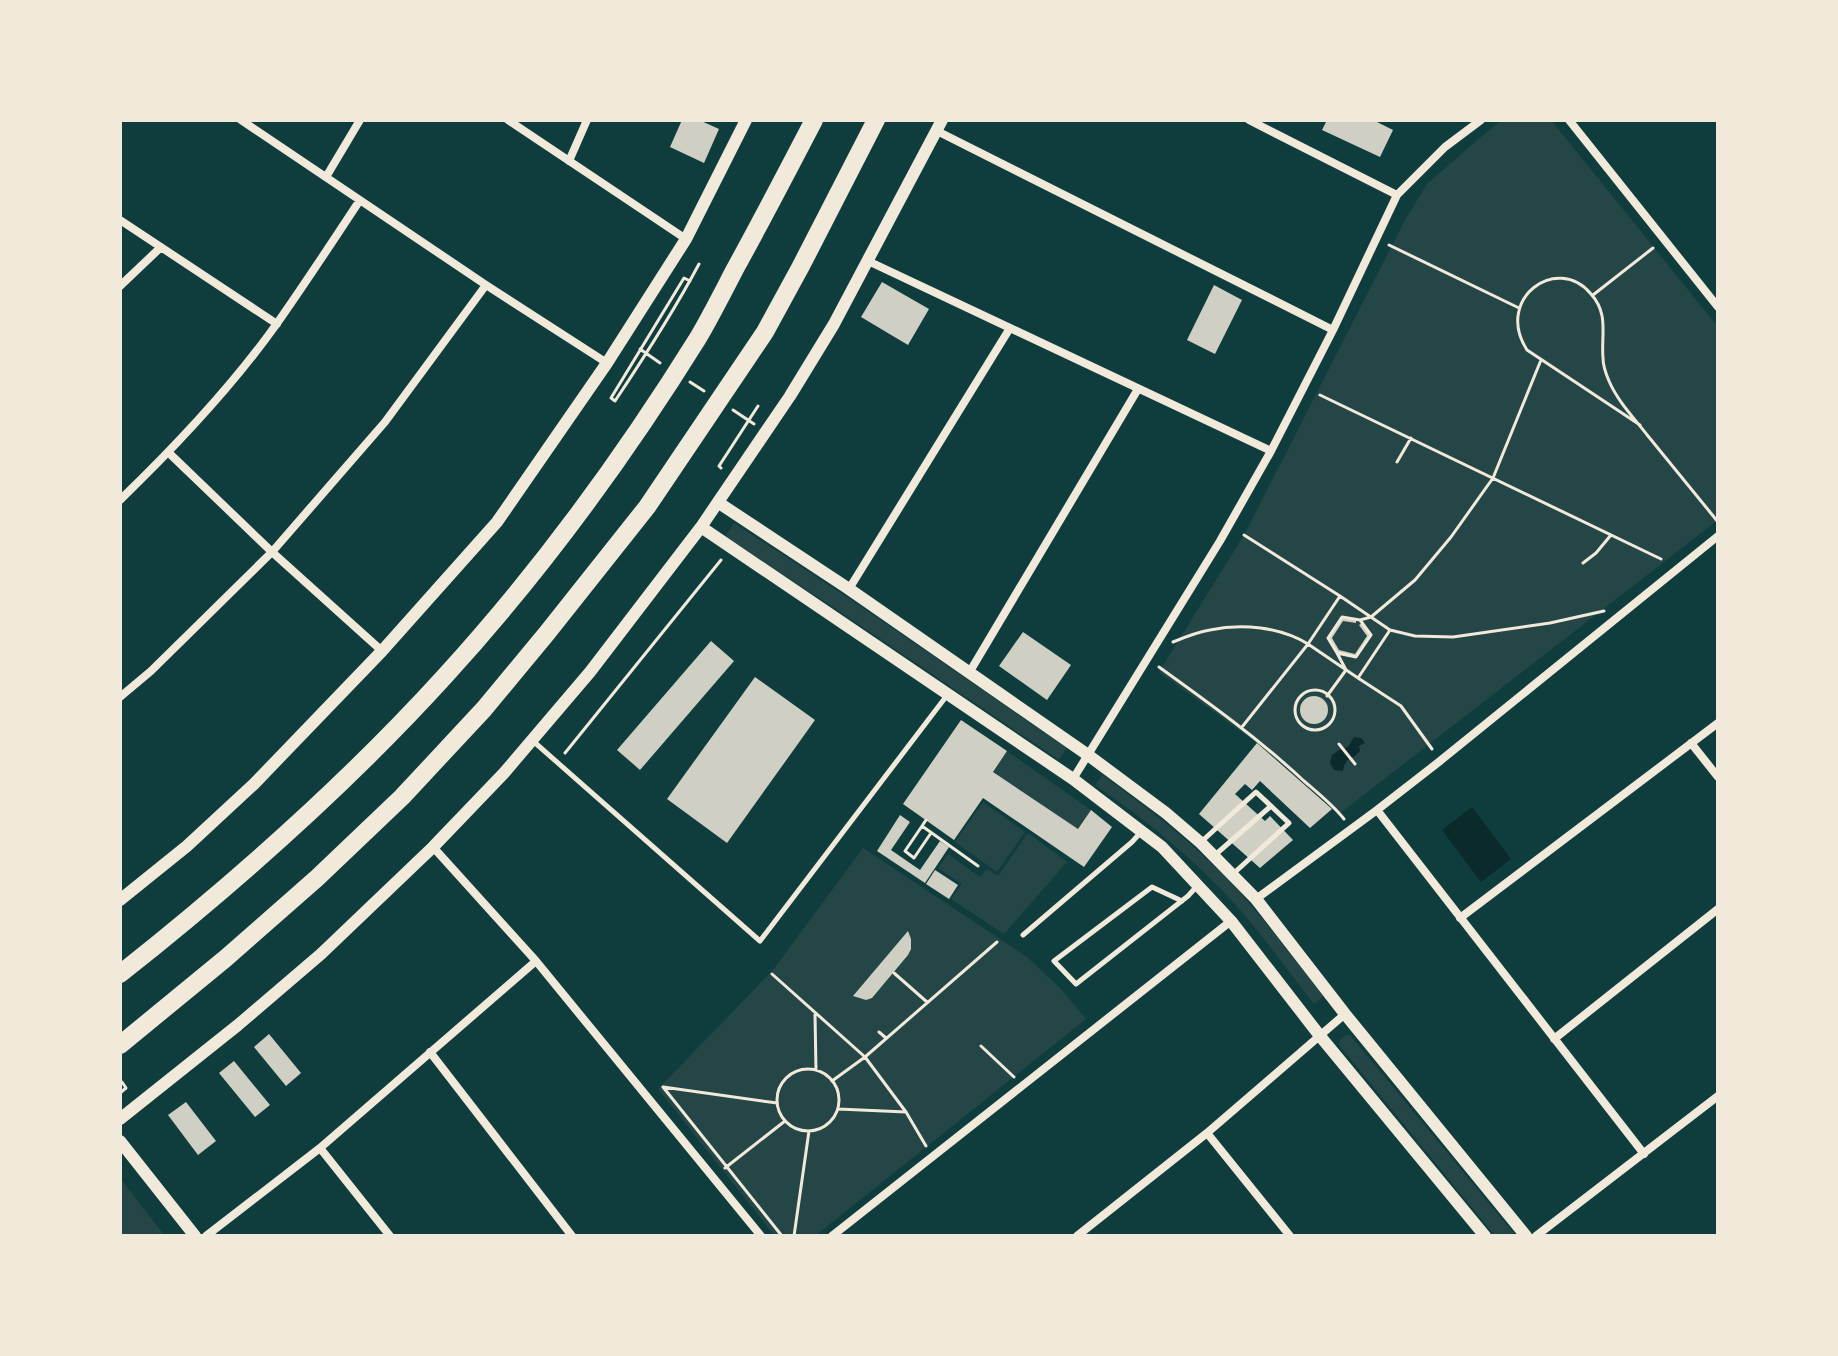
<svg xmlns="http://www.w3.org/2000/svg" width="1838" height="1356" font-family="Rubik,sans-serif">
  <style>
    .green { fill: #244646 }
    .water { fill: #0a2a2b }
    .building { fill: #cfcfc3 }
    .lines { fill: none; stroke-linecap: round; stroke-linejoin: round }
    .path { stroke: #f1e9da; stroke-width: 3 }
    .service { stroke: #f1e9da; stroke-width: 5 }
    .minor { stroke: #f1e9da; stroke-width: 8 }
    .tertiary { stroke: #f1e9da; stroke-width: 12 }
    .motorway { stroke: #f1e9da; stroke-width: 18 }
  </style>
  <rect width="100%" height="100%" fill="#0f3d3e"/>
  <path class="green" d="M 1502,120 L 1551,120 L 1718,327 L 1718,520 L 1339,814 L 1257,743 L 1159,672 L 1244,535 L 1405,220 L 1427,184 L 1476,141 Z
    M 734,523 L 847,597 L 1067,748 L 1059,760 L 836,609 L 725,537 Z
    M 1007,751 L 1091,810 L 1078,829 L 993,772 Z
    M 1102,775 C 1152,811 1201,849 1242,895 C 1270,927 1296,962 1323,996 L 1314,1004 C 1287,970 1262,934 1233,902 C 1192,857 1145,819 1095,785 Z
    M 983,802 L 1025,832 L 997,872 L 955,842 Z
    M 1028,833 L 1067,862 L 1004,934 L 951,899 L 962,884 L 938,868 L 948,854 L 980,877 L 987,869 L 998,876 Z
    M 863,848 L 1027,957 L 1060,988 L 1086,1019 L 815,1236 L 775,1236 L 658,1089 L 773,970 Z
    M 1346,1035 L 1350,1035 L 1516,1236 L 1495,1236 L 1339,1045 L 1340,1040 Z
    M 120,1178 L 165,1236 L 120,1236 Z"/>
  <path class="water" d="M 1354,737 L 1361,738 L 1365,743 L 1359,746 L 1360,751 C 1352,761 1345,756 1343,771 L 1334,770 L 1330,763 L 1332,755 L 1339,750 L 1348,747 Z
    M 1472,807 L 1511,859 L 1481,882 L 1442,830 Z"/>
  <path class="building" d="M 682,120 L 699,120 L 719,129 L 704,163 L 670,147 Z
    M 1327,120 L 1373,120 L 1393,130 L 1380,157 L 1322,130 Z
    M 882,282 L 929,309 L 908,345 L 861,317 Z
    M 1214,285 L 1242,300 L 1215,354 L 1187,340 Z
    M 1342,617 L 1356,619 L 1356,623 L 1343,621 L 1332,638 L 1339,650 L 1355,654 L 1367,636 L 1359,625 L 1362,623 L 1371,635 L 1356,657 L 1337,653 L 1328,638 Z
    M 1023,632 L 1071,665 L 1047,700 L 999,666 Z
    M 711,641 L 734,661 L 640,770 L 617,750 Z
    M 755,677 L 815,720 L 727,843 L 667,799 Z
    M1300 710a14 14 0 1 1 28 0a14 14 0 1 1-28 0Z
    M 961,720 L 1007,751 L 993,772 L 1078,829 L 1091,810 L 1112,827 L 1084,867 L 983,798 L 954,840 L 903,804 Z
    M 1257,743 L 1332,809 L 1310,828 L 1260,781 L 1252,790 L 1245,784 L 1235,794 L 1265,821 L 1270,816 L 1293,840 L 1260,868 L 1199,814 Z
    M 900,815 L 910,822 L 891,850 L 920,870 L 940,841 L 949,847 L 925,883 L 877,851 Z
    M 935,870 L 958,885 L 949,899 L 926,884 Z
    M 908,931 L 911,939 L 911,949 L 908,955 L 872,998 L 866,1000 L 853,996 Z
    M 269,1034 L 301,1073 L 286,1086 L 254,1047 Z
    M 234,1061 L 270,1105 L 255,1117 L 219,1073 Z
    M 186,1102 L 216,1141 L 198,1155 L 168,1115 Z"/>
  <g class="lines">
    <path class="path" d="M 1389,245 L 1519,308
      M 690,281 L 684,278 L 611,398 L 615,401 C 645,356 674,311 699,264
      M 1593,295 L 1653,248
      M 640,349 L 660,363
      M 690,382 L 704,391
      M 1320,395 L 1661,559
      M 733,410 L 754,424
      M 1640,425 L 1527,350 C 1494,299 1557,253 1591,294 C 1609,314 1601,334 1603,358 C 1603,365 1606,374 1609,381 C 1618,402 1635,419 1648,436 C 1670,463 1692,490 1714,517 L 1718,522
      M 1397,462 L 1411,438
      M 721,468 L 719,466 L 758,406
      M 1244,535 L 1340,596
      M 1583,563 L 1596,553 L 1611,535
      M 1360,620 L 1371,635 L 1356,657 L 1337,653 L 1328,638 L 1342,617 L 1360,620 L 1371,617 L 1415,580 L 1451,537 L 1493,478 L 1541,360
      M 1390,630 L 1358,678 L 1308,644 L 1340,596 L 1390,630 L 1415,636 L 1453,637 L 1550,623 L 1604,611
      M 1173,642 C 1185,637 1197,632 1210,630 C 1242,623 1280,627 1308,644 L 1242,727
      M 1159,667 C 1209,703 1259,739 1304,781 C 1318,793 1333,805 1344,819
      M 1358,678 L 1401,706 L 1432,749
      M1295 710a20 20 0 1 1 40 0a20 20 0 1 1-40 0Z
      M 1327,696 L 1346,670 L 1337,653
      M 1339,744 L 1355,764
      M 565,753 L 721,560
      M 926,820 L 922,826 L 978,866
      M 922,826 L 905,851 L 914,858 L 931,833
      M 894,973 L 927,1002
      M 772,974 L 865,1057 L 906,1112 L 926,1146
      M 815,1014 L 816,1070
      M 879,1032 L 886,1038
      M 981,1046 L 1014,1077
      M777 1100a31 31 0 1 1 62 0a31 31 0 1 1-62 0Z
      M 832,1081 L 865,1057 L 997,942
      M 120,1084 L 122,1082 L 126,1088 L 120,1093
      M 663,1087 L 782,1236
      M 663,1087 L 777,1103
      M 838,1109 L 906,1112
      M 725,1168 L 785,1121
      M 794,1236 L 809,1131"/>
    <path class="service" d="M 533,741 L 760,941 L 948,694
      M 1201,842 L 1256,792 L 1289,823 L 1234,873
      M 1215,855 L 1271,806
      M 1182,901 L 1152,887 L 1054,961 L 1076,984 L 1188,896 L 1197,886
      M 1023,935 L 1132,842 L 1141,832"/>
    <path class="minor" d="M 241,120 L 486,285 L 607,363
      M 508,120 L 686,239
      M 1249,120 L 1397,195
      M 1569,120 L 1718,307
      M 937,131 L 1333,330
      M 569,161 L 587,120
      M 326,177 L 360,120
      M 120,220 L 277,324
      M 868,261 L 1271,451
      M 120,286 L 160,248
      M 169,453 L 272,552 L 382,651
      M 120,500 C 177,445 232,387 278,322 C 306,282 333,241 360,200
      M 849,589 L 1010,328
      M 969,673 L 1138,389
      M 120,697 L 151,671 L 272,552 L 385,422 L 486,285
      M 1691,743 L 1718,777
      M 1073,779 L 1220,541 L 1271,451 L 1333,330 L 1397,195 L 1445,147 L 1481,120
      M 1377,810 L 1644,1154
      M 433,847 L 536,961 L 761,1236
      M 1256,899 L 1377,810 L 1440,761 L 1718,536
      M 1460,918 L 1718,723
      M 1554,1039 L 1718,909
      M 430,1052 L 572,1236
      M 1207,1133 L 1290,1236
      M 320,1148 L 390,1236
      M 206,1236 L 320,1148 L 536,961
      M 832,1236 L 1231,921
      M 1077,1236 L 1207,1133 L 1345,1014
      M 1536,1236 L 1718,1096"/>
    <path class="tertiary" d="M 719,503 L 849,589 L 1088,755 L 1166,813 L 1201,843 L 1256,899 L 1345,1014 L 1526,1236
      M 701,527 L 1073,779 L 1162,847 L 1231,921 L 1320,1036 L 1485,1236
      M 120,900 L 187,846 L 254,784 L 382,651 L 497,522 L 607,363 L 686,239 L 746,120
      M 120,1119 L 238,1025 L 321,954 L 433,847 L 504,773 L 590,672 L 701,527 L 790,396 L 834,324 L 942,120
      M 120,1141 L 195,1236"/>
    <path class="motorway" d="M 120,974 C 235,883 346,785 445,676 C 539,573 624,457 698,338 C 711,316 723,292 735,269 C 762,220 788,170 814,120
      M 120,1045 L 226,958 L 317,878 L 402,797 L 484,709 L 547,633 L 647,507 L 765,332 L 801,266 L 876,120"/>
  </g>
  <rect width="1838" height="1356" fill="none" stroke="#f1e9da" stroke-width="244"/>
</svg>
